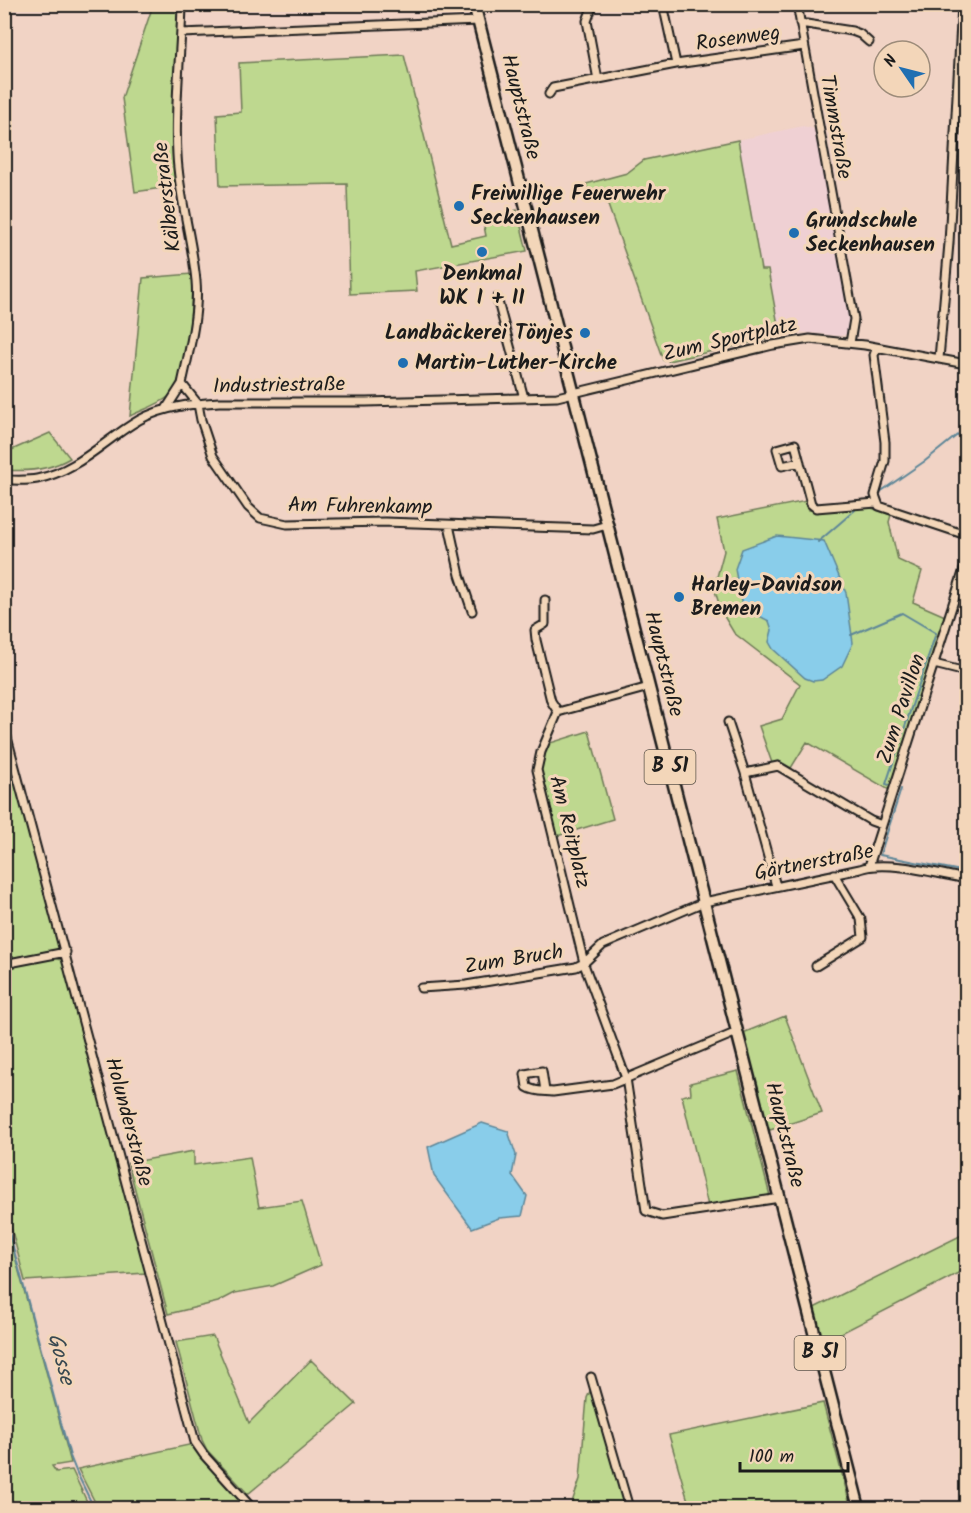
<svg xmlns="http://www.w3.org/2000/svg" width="971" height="1513" font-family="Kalam,sans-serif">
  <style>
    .built { fill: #efd0d3 }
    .green { fill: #bed88f; stroke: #6d7a56; stroke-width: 1.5 }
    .water { fill: #89cdea; stroke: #5d8698; stroke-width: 1.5 }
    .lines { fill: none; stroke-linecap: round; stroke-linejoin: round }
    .stream { stroke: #5d8698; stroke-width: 2 }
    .street-casing { stroke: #1c1c1c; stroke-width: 11 }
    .primary-casing { stroke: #1c1c1c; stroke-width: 15 }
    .street { stroke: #f3d6b9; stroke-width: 7 }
    .primary { stroke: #f3d6b9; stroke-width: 10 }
    .poi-dot { fill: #1f6fb2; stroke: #f3d6b9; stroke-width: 2 }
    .labels { text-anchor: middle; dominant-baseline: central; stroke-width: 6; stroke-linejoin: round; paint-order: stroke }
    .shield { fill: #f3d6b9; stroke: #5c544b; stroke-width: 1.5 }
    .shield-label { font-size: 20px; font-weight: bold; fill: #1c1c1c }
    .street-label { font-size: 21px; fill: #1c1c1c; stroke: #f3d6b9 }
    .poi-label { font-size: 21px; font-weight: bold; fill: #1c1c1c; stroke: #f3d6b9; text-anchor: start }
    .water-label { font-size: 22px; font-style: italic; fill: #374850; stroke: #f3d6b9 }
  </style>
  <rect width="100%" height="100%" fill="#f1d3c5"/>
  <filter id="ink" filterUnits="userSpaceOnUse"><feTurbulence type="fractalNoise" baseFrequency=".0167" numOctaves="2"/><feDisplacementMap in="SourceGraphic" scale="12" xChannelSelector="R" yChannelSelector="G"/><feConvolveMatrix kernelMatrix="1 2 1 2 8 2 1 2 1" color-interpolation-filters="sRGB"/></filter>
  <g filter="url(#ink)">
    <path class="built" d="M 803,126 L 814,129 L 851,324 L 850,329 L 845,335 L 840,336 L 802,332 L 780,336 L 767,270 L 761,271 L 738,140 Z"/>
    <path class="green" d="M 153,5 L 178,5 L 172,127 L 175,186 L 135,192 L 122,98 Z
      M 404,55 L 451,244 L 486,236 L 483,221 L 517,210 L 527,251 L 415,271 L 417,291 L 350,294 L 347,184 L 220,186 L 217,114 L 241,112 L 239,63 Z
      M 738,140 L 761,270 L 768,270 L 780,336 L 668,361 L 667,358 L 663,360 L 604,194 L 590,198 L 586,184 L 627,173 L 644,160 Z
      M 192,274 C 192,302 189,378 168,397 C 158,405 142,410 130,416 L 143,278 Z
      M 50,433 L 70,458 C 50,470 28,472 5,470 L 5,450 L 7,452 Z
      M 806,501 L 809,510 L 821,511 L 866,506 L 891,515 L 889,522 L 898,560 L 922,571 L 913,602 L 945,616 L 889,790 L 807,742 L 791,768 L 779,761 L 772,763 L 759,726 L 782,719 L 800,684 L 734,633 L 722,613 L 714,588 L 724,551 L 717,519 Z
      M 589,731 L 613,819 L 557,836 L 539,768 L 542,755 L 547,744 Z
      M 5,782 L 16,782 L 59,949 L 5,959 Z
      M 56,958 L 61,960 L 65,964 L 146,1273 L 25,1281 L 5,1204 L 4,968 Z
      M 785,1016 L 822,1113 L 767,1131 L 743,1033 Z
      M 738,1071 L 770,1196 L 708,1206 L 682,1096 L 691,1094 L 690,1083 Z
      M 194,1151 L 194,1165 L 250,1157 L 259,1207 L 302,1201 L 321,1265 L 273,1286 L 235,1293 L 218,1302 L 168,1314 L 128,1163 Z
      M 5,1220 L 71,1463 L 52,1466 L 56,1472 L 72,1470 L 90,1508 L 5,1508 Z
      M 966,1233 L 966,1269 L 822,1343 L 814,1308 Z
      M 213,1336 L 249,1423 L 311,1360 L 356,1404 L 248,1494 L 207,1450 L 202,1440 L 176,1342 Z
      M 591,1389 L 627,1508 L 570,1508 L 580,1479 L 587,1398 Z
      M 823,1403 L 851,1508 L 690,1508 L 669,1435 Z
      M 193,1444 L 248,1508 L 98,1508 L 78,1469 Z"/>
    <path class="water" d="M 777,536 L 824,541 L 846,593 L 853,643 L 842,666 L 822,680 L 813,681 L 805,678 L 773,649 L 769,642 L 772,630 L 769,621 L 742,607 L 735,569 L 742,549 Z
      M 482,1123 L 508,1131 L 516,1155 L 512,1175 L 527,1196 L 522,1216 L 499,1218 L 472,1228 L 434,1176 L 428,1147 Z"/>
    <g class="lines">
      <path class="stream" d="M 880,492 L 925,461 L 966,428
        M 818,542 L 855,510
        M 851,635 L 902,613 L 936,633 L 886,784 L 889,785
        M 901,789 L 880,855 L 966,872
        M 4,1214 L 70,1456 L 76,1471 L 94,1508"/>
      <defs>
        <path id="street" d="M 182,4 C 181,54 174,105 177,155 C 179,198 192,238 196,281 C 199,314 189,351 182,384 L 198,404 L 201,420 L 213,456 L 248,507 L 260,518 L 287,524 L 385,522 L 593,529 L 607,525
          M 663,4 L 676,64
          M 797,4 L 854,319 L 850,343
          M 591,10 L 587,21 L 598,80
          M 800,23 L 852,31 L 860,34 L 869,42
          M 181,33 L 479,21
          M 549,94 L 553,88 L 676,64 L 804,46
          M 497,298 L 524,398
          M 877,348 L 874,355 L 885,442 L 885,461 L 875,495 L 879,506 L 966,535
          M 939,359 L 949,243 L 962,4
          M 166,409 L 182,384
          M 800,462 L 782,466 L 777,449 L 795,444 L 811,504 L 816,508 L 876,503
          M 4,480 C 15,480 27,481 37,479 C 78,471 104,440 139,420 C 164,406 193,404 220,402 L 366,402 L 557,397 L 773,345 L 810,339 L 865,345 L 966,364
          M 449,525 L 460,575 L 472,611
          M 545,600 L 545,624 L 535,630 L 536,640 L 551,701 L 558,712
          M 934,664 L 966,672
          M 558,712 L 541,752 L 537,770 L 585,967 L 626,1078 L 646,1211 L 662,1216 L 780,1198
          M 558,712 L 649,687
          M 728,722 L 745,773 L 776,886
          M 4,726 L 195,1442 L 204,1455 L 252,1508
          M 745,773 L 778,766 L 871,821 L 882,825
          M 869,866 L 966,563
          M 4,964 L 66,952
          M 816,966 L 863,937 L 861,919 L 834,874
          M 421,988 L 466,985 L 576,967 L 584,963 L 603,945 L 704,902 L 860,869 C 884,859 940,874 966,879
          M 545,1091 L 542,1071 L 525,1074 L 527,1087 C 535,1092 544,1091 553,1092 L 613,1084 L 737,1032
          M 591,1377 L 629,1508"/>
        <path id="primary" d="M 474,4 L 859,1508"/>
      </defs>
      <use href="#street" class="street-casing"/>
      <use href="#primary" class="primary-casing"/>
      <use href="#street" class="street"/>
      <use href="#primary" class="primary"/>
    </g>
  </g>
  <g class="poi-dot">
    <circle cx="459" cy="206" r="6"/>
    <circle cx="794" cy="233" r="6"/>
    <circle cx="482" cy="252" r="6"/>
    <circle cx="585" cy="333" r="6"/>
    <circle cx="403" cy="363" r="6"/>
    <circle cx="679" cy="597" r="6"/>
  </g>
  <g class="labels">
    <g class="shield">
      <rect x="644.5" y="750" width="51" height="34" rx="4.5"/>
      <rect x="794.5" y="1336" width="51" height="34" rx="4.5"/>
    </g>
    <g class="shield-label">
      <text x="670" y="767">B 51</text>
      <text x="820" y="1353">B 51</text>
    </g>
    <g class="street-label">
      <text transform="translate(738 39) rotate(-8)">Rosenweg</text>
      <text transform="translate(520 107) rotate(76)">Hauptstraße</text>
      <text transform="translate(835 127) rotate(80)">Timmstraße</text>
      <text transform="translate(168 197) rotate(-97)">Kälberstraße</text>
      <text transform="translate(730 340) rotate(-13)">Zum Sportplatz</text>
      <text transform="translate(279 386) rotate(-1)">Industriestraße</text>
      <text transform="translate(360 507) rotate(1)">Am Fuhrenkamp</text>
      <text transform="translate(663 664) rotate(76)">Hauptstraße</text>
      <text transform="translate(902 709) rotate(-72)">Zum Pavillon</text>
      <text transform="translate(569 832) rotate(76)">Am Reitplatz</text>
      <text transform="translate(814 863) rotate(-11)">Gärtnerstraße</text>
      <text transform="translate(514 960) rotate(-9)">Zum Bruch</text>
      <text transform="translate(128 1122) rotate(75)">Holunderstraße</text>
      <text transform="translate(784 1135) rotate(76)">Hauptstraße</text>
    </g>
    <g class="poi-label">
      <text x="471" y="194">Freiwillige Feuerwehr<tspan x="471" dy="24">Seckenhausen</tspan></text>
      <text x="806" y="221">Grundschule<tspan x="806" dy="24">Seckenhausen</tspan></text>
      <text x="482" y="274" text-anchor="middle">Denkmal<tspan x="482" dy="24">WK I + II</tspan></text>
      <text x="573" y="333" text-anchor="end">Landbäckerei Tönjes</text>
      <text x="415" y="363">Martin-Luther-Kirche</text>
      <text x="691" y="585">Harley-Davidson<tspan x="691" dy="24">Bremen</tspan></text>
    </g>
    <g class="water-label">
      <text transform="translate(60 1359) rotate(75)">Gosse</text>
    </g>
  </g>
  <rect width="971" height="1513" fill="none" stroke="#f3d6b9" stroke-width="24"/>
  <rect x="12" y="12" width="947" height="1489" fill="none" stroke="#1c1c1c" stroke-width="2" filter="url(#ink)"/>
  <g transform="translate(902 69) rotate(305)"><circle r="28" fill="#f3d6b9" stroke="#9d8c7a" stroke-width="1.5"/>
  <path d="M0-4.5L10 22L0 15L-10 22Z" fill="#1f6fb2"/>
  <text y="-9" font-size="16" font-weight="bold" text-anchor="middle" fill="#1c1c1c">N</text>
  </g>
  <path d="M740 1462v9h108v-9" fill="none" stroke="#1c1c1c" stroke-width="3"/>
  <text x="749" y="1462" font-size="18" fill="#1c1c1c" stroke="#f3d6b9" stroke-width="4.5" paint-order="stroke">100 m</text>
</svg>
